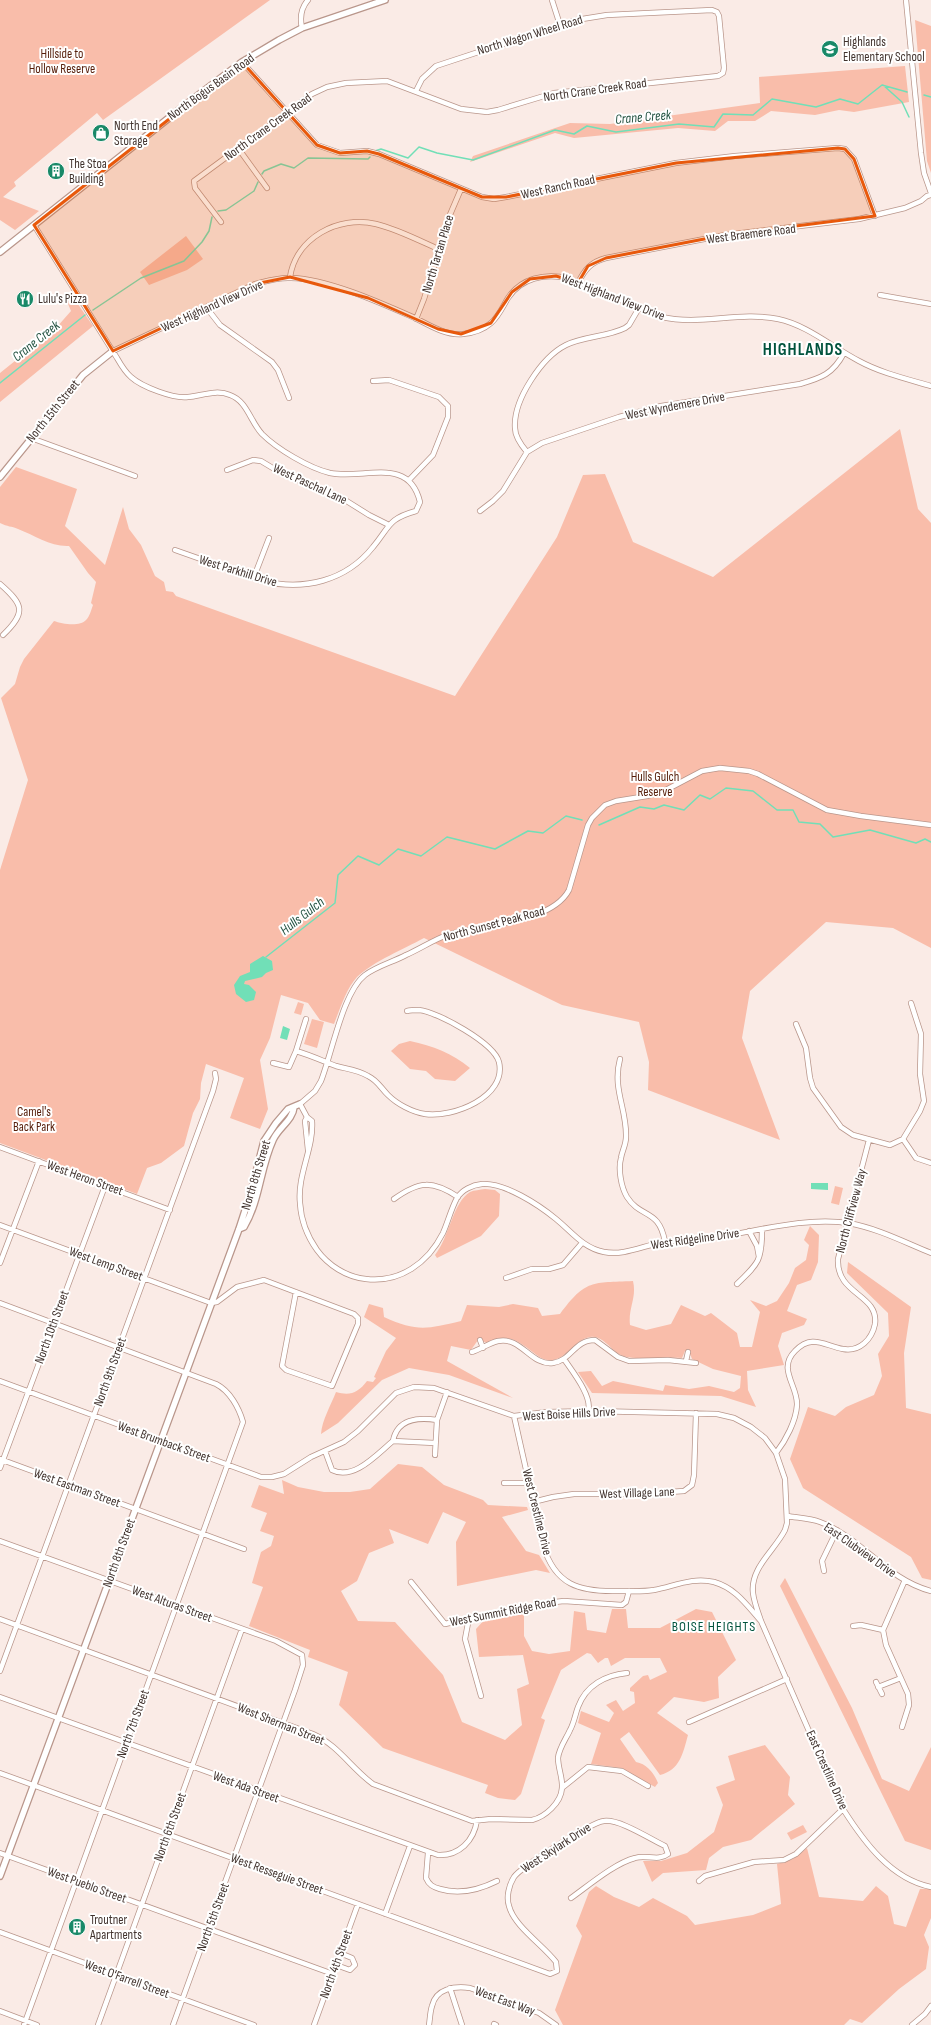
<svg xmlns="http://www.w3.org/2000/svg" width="931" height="2025" font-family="'Sofia Sans Condensed',sans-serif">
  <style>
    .green { fill: #f9bdaa }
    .water { fill: #71dfb7 }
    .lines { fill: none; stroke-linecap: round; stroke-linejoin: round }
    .stream { stroke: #71dfb7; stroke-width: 1.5 }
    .minor-casing { stroke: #b9968b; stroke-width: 6 }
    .tertiary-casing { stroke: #b9968b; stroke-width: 8 }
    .minor { stroke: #fff; stroke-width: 4.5 }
    .tertiary { stroke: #fff; stroke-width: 5.5 }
    .marked { fill: #e8590c; fill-opacity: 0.2; stroke: #e8590c; stroke-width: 3; stroke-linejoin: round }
    .labels { text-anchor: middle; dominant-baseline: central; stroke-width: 4; stroke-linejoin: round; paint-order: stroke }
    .street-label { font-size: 13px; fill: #41332e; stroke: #fff }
    .poi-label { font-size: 13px; fill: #41332e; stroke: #fff; text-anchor: start }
    .park-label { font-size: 13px; fill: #561e0a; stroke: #fff }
    .water-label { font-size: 14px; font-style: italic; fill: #235241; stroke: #fff }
    .neighbourhood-label { font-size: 14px; letter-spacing: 1px; fill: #00533d; stroke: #fff }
    .district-label { font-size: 17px; font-weight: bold; letter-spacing: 1px; fill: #00533d; stroke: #fff }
  </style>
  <rect width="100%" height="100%" fill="#faebe6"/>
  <path class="green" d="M 0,0 L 270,0 L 103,120 L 97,113 L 14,182 L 16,186 L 3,197 L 39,211 L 15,230 L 0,220 Z
    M 915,20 L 931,26 L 931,173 L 927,161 Z
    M 905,66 L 909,102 L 854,112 L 839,110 L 815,115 L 771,111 L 755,121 L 728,121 L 715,131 L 678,128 L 574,138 L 555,133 L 470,162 L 473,156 L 570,123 L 610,124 L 760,103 L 759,77 Z
    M 186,236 L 203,259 L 187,270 L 149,285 L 140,272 Z
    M 71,294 L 93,326 L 0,402 L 0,373 L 56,328 L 71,311 L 66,299 Z
    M 900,429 L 918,509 L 931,523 L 931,948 L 893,928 L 826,922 L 750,991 L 742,1038 L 780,1140 L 648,1090 L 649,1062 L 639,1022 L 562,1005 L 424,938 C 404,949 374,961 357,977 C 346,989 340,1009 334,1024 L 320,1020 L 308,1003 L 281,995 L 270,1038 L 260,1060 L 268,1109 L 260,1129 L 230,1118 L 244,1078 L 206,1064 L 201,1083 L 200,1099 L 193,1113 L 184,1146 L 161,1163 L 147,1168 L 137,1194 L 0,1143 L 0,870 L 28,780 L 1,698 L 15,684 L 20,667 L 24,659 L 54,621 C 62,624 80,627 86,620 C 90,616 91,610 93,605 L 91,603 L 96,582 L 88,573 L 69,546 C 51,547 34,535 18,529 C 11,526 8,527 0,523 L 0,487 L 16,467 L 77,489 L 65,526 L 105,565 L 123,507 L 129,529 L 141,545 L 155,576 L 164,582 L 166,591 L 173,592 L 176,596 L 455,696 L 557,537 L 583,475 L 605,474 L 633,542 L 713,577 Z
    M 298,1002 L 304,1004 L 301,1015 L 294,1013 Z
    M 312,1019 L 324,1022 L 317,1048 L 304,1044 Z
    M 410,1041 C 433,1046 452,1053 470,1068 L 455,1081 L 435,1079 L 426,1071 L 410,1069 L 391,1051 L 399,1044 Z
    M 835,1186 L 843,1188 L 839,1205 L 831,1203 Z
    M 485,1189 L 495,1190 L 500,1194 L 499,1216 L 481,1236 L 437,1258 L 435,1255 C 449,1238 453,1202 470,1192 C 474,1190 480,1190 485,1189 Z
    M 810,1226 L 819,1235 L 818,1262 L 811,1280 L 797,1285 L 787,1311 L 807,1319 L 804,1325 L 782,1333 L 778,1346 L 784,1365 L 747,1371 L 748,1390 L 756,1407 L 721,1396 L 592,1393 L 578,1372 L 591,1371 L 602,1386 L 613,1381 L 663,1391 L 665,1385 L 689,1389 L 709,1386 L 734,1392 L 740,1388 L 741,1376 L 713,1369 L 692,1359 L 689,1351 L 685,1351 L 682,1358 C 666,1357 633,1361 621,1355 C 610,1350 603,1335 590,1337 C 573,1340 566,1362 548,1360 C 543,1360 538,1356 534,1353 C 517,1340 509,1333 488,1343 L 478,1340 L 471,1350 L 451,1346 L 447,1361 L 513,1398 L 449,1375 L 409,1368 L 382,1380 L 338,1423 L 321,1434 C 322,1420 331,1405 336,1392 C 350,1396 358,1393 367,1381 L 373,1382 L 376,1378 L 374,1377 L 386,1351 L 396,1338 L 364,1317 L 369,1304 L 383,1308 L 384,1317 C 417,1332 427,1329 461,1321 L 467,1305 L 499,1307 L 513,1304 L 538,1308 L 542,1316 L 560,1314 C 586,1279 592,1283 633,1281 C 637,1298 628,1308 630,1325 L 646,1330 L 671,1324 L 681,1305 L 705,1316 L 711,1313 L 737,1333 L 740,1347 L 752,1347 L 760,1312 L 750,1300 L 766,1306 L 777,1301 L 789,1283 L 795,1268 L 806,1260 L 809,1245 L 804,1240 Z
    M 848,1262 L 911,1307 L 904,1353 L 906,1408 L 931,1414 L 931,1580 L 922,1578 L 911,1557 L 803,1488 L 790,1459 L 808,1407 L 835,1416 L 846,1407 L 874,1395 L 882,1376 L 878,1354 L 889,1336 L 888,1313 L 847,1273 Z
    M 398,1464 L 422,1467 L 444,1485 L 483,1500 L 488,1505 L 527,1507 L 528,1510 L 502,1517 L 526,1551 L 539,1555 L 550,1573 L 536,1570 L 457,1586 L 456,1542 L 466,1522 L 443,1512 L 428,1544 L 389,1529 L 394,1543 L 369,1553 L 357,1581 L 341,1591 L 358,1621 L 395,1622 L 443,1675 L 462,1722 L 505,1740 L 522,1725 L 517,1689 L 529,1684 L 523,1655 L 479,1657 L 476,1629 L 485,1619 L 524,1613 L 524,1636 L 532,1651 L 549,1654 L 570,1651 L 574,1611 L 585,1613 L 587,1630 L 606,1633 L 612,1609 L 626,1609 L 628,1628 L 660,1628 L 696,1609 L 712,1612 L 736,1660 L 718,1677 L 719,1698 L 704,1702 L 674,1697 L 657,1713 L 688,1735 C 683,1753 680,1770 660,1775 L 629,1732 L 620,1739 L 636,1762 C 647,1764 654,1773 658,1783 L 655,1787 L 621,1768 L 591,1764 L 601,1733 L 578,1723 L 581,1711 L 609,1722 L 614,1713 L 606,1705 L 616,1700 L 623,1711 L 635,1703 L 634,1692 L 630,1691 L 630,1688 L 643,1676 L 648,1675 L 650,1680 L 667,1672 L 660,1658 L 625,1658 L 611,1666 L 608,1658 L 605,1658 L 598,1663 L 591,1654 L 587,1653 L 561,1670 L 541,1718 L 545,1720 L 521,1794 L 515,1800 L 498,1798 L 485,1793 L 488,1785 L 383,1748 L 339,1705 L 348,1672 L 308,1657 L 310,1650 L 249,1626 L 263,1587 L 252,1583 L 261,1552 L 271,1546 L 274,1536 L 260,1531 L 267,1513 L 251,1507 L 259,1485 L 284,1494 L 282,1480 L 298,1487 L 324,1492 L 350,1492 L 370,1489 Z
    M 785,1578 L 852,1708 L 882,1779 L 909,1791 L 931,1747 L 931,1850 L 905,1841 L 780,1586 Z
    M 765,1745 L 790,1777 L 788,1795 L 795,1804 L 751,1840 L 723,1847 L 709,1858 L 706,1870 L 663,1873 L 652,1882 L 643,1861 L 661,1861 L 687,1853 L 714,1832 L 723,1805 L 716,1787 L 735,1780 L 728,1756 Z
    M 803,1825 L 807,1832 L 791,1840 L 787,1833 Z
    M 807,1848 L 819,1897 L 863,1901 L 876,1886 L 888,1896 L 894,1924 L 906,1927 L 920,1889 L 931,1889 L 931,1918 L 924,1935 L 929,1947 L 926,1969 L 899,1989 L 862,2023 L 850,2019 L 844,2025 L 563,2025 L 555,2010 L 582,1936 L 576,1926 L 589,1892 L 596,1886 L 614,1897 L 639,1907 L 653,1898 L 687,1916 L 695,1925 L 753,1915 L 781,1904 L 777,1864 L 793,1859 Z"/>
  <path class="water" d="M 263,956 L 272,961 L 273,970 L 266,973 L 262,977 L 245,981 L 244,984 L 249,985 L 256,992 L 254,1000 L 246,1002 L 236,994 L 234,985 L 240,976 L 250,972 L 250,964 Z
    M 283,1026 L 290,1029 L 287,1040 L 280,1038 Z
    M 811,1183 L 828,1183 L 828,1190 L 811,1189 Z"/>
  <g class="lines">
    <path class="stream" d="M 883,85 L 902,102 L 909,117
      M 924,95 L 931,97
      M 375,151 L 381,149 L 408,158 L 419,147 L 437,153 L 473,160 L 555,130 L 574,134 L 587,126 L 616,132 L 679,124 L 714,127 L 723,114 L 753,115 L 772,99 L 816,107 L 840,99 L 858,104 L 882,85 L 907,92
      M 262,174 L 264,171 L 281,164 L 294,168 L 308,158 L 368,159 L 370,157
      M 218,211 L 226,210 L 254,191 L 258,182
      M 93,310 L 141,278 L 184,261 L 202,242 L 209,231 L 212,217
      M 0,383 L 85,315
      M 599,825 L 640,807 L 654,809 L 664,805 L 684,810 L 700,795 L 710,799 L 726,788 L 753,791 L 777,810 L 793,810 L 799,822 L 820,824 L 833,837 L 870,830 L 916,843 L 925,839 L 931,842
      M 266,957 L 335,903 L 338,875 L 358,856 L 379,865 L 398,849 L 421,856 L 447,837 L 495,849 L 528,831 L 543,833 L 566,816 L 582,820"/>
    <defs>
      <path id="minor" d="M 552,0 L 560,25
        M 906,0 L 921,153 L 924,173 L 931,193
        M 302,28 C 300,19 301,8 308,0
        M 242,62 L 317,145 L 340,153 L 367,151 L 379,154 L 482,197 L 494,199 L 506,197 L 676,163 L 735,156 L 838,148 L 845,149 L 854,159 L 875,216
        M 238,148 L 267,188
        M 221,222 L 195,188 L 194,181 L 312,94 L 327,87 L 346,83 L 387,81 L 461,109 L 487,112 L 498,110 L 554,93 L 718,76 L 723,73 L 724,68 L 719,16 L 717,12 L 712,10 L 607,15 L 576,20 L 436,66 L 422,79 L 416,91
        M 34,225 L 117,358 C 121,365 125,372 131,377 C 142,387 174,399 188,397 C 201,396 216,389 230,395 C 247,401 250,421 262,434 C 277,449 309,468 330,473 C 363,480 409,455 420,502 L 416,511 C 387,519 390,527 373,547 C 346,581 304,591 263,581 L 175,550
        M 290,277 C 296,238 338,215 376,224 C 397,229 418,240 438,249
        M 578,283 C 585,269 591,262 606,258 L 725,235 L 859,219 L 905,208 L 921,201 L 927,196 L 931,195
        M 880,295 L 931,304
        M 206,307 L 220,325 L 272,362 L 278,370 L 289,398
        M 416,319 L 424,299 L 449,217 L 461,189
        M 113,351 L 255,284 C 267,281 279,277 291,278 C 328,279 381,303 415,318 C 429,325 446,336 463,334 C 473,333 483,330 491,323 C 499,316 503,306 508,298 C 521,278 545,273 567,278 L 662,317 C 700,326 739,311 778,319 C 807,325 832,347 859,361 C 881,373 907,379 931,386
        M 373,381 L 389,380 L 439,397 L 448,406 L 448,417 L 433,455 L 409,480
        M 31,438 L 135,476
        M 527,452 C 521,445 515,437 515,428 C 513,400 542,357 566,345 C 585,336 607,337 625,328 L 629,325 L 639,308
        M 227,470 L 253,460 L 261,461 L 281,473 L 345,500 L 369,515 L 389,525
        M 480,511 L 493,501 L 503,491 L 527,452 L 542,443 L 619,417 L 661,406 L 800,384 C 821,378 833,374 844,353
        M 254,577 L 269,538
        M 0,584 C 23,604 27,612 3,635
        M 796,1024 L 806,1048 L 810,1078 L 813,1088 L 841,1127 L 853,1135 L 890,1145 L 903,1139 L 920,1111 L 924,1101 L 920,1074 L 921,1034 L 911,1003
        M 296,1051 L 306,1019
        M 620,1059 C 612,1089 627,1109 626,1137 C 626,1145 622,1151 621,1158 C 618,1169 621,1187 627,1197 C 641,1219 659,1208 665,1242
        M 273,1063 L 289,1067 L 296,1051 C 310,1055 323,1061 336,1066 C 347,1069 358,1070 368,1076 C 377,1080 381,1088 388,1095 C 397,1104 412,1112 425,1114 C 453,1118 507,1097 499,1062 C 494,1043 438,1012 419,1010 C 416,1010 411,1010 407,1011
        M 307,1117 L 300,1104 L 315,1091 L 321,1081 C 332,1053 343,992 365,975 C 377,966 393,962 406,955 C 420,949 433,940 447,935 C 481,924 551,924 569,890 L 588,825 L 592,818 L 605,805 L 616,801 L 647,796 L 664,791 L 702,771 L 720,768 L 749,771 L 758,774 L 827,810 L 861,816 L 931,825
        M 903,1139 L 916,1158 L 931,1163
        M 0,1147 L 170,1210
        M 308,1150 L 305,1121 L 307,1117 L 312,1121 C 314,1148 297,1175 300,1203 C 301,1220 307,1236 317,1250 C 328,1265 346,1277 366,1279 C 400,1283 428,1263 443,1233 C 448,1222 451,1209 457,1198 C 462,1190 472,1185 482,1184 C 504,1182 539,1205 556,1219 C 572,1232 583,1248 604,1252 C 625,1256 644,1245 665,1242 C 683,1239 701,1240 719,1237 C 761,1230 806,1217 848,1223 C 877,1228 904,1242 931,1253
        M 394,1199 C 419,1181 432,1180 458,1197
        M 0,1225 L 211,1303 L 217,1302 L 237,1287 L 264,1280 L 354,1314 L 358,1318 L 358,1324 L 332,1386 L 286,1370 L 282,1366 L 296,1292
        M 749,1231 L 757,1246 L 759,1257
        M 0,1263 L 39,1161
        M 506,1278 L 532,1269 L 549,1269 L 563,1265 L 582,1243
        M 737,1284 C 759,1263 762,1260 762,1230
        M 0,1303 L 216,1384 C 230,1391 239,1408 243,1422 L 24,2025
        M 480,1340 L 483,1348
        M 472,1352 C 481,1349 489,1343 498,1341 C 521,1336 531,1366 553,1363 C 572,1360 574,1340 595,1340 L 618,1357 L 629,1361 L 668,1360 L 696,1363
        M 564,1359 C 572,1371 593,1397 588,1411
        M 686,1361 L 688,1352
        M 0,1381 L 261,1477 L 272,1477 L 284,1474 L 311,1457 L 344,1442 L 358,1431 L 396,1393 L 414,1387 L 434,1388 L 514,1416 L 547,1412 L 593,1411 L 717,1414 L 734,1418 L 751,1427 L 765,1438 L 776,1453 L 785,1479 L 787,1523 L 785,1530 C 775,1550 750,1568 753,1593 C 754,1602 758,1612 761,1621 L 843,1809 C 864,1842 891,1879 931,1887
        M 514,1416 L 543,1545 C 555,1585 579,1592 618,1591 C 629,1591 642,1592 654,1590 C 675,1586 692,1577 714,1582 C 735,1588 746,1604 760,1620
        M 393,1441 L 435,1443
        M 325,1451 L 332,1470 C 354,1481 377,1454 393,1441 C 397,1419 418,1417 437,1420
        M 776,1453 C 786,1440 796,1421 797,1405 C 798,1386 777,1369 795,1351 C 812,1333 825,1346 843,1349 C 860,1352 872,1339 875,1324 C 879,1294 836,1295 838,1259 L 869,1140
        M 435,1455 L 437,1420 L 447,1392
        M 0,1459 L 244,1549
        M 0,1468 L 105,1186
        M 504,1483 L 530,1483
        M 533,1502 L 553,1497 L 574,1494 L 639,1494 L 684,1491 L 692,1485 L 694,1475 L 696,1413
        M 787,1516 C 798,1518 809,1518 820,1522 C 861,1537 887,1580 931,1591
        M 0,1541 L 276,1641 L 302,1655 L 303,1665 L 295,1690 L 173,2025
        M 824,1571 L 822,1561 L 837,1530
        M 411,1582 L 445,1624 L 484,1615 L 517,1612 L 546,1603 L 564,1601 L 622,1605 L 626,1602 L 629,1591
        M 469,1618 L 465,1639 L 481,1696
        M 0,1619 L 313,1734 C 338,1745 352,1769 373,1784 L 472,1821 L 491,1819 L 532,1820 C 545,1817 561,1803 562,1788 C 563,1779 558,1768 558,1758 C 559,1748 566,1739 570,1730 C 574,1723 575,1715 578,1707 C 586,1685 606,1675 627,1673
        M 853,1626 L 861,1625 L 883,1630
        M 0,1671 L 213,1091 L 216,1079 L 215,1073
        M 876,1682 L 882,1694
        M 878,1687 L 901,1678
        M 0,1697 L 438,1855 C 459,1856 474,1841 477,1820
        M 689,1722 L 787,1679
        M 902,1727 L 909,1705 L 908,1694 L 886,1645 L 883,1630 L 905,1580
        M 0,1773 L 550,1974 L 557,1971 L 556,1962 C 543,1945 514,1926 509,1906 C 506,1897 509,1885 514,1877 C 521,1867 592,1822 604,1821 C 620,1819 650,1839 665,1846 L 668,1854 C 658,1862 646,1854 635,1858 C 615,1863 588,1886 571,1898
        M 562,1788 L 588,1767 L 622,1771 L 648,1786
        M 0,1853 L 333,1974
        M 428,1853 L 426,1878 C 429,1885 433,1887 440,1889 C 460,1895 479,1890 497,1881
        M 699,1881 L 705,1876 L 754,1862 L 784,1860 L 796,1854 L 843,1809
        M 385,1914 L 410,1846
        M 0,1932 L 254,2025
        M 336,1965 L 350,1970 L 355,1965 L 352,1958 L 340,1953
        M 450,1988 L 462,2025
        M 0,2011 L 37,2025
        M 494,2024 L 496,2025
        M 98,2025 L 242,1629
        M 314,2025 L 358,1904
        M 429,2025 C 430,2019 430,2012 432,2006 C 436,1988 455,1986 470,1988 L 539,2013 L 556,2025
        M 912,2025 L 925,2014 L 931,2006"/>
      <path id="tertiary" d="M 0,252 L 184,106 L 242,62 L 279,40 L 302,28 L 385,0
        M 0,477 L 83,375 L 113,351
        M 239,1229 L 244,1227 C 260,1200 260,1168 273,1140 C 278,1128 293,1120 294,1107
        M 0,1876 L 239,1229 L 251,1192 L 264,1141 L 276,1123 L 288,1109 L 300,1104"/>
    </defs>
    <use href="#minor" class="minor-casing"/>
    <use href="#tertiary" class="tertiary-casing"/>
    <use href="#minor" class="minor"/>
    <use href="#tertiary" class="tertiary"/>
  </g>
  <path class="marked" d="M 242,62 L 317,145 L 340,153 L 367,151 L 379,154 L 482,197 L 506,197 L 676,163 L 838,148 L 845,149 L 854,159 L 875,216 L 725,235 L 606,258 L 588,266 L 578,283 L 556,276 L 530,279 L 512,292 L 491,323 L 461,334 L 438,329 L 368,298 L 290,277 L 255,284 L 113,351 L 34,225 Z"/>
  <defs>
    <symbol id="school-disc" viewBox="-11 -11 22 22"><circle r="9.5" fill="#198968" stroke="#fff"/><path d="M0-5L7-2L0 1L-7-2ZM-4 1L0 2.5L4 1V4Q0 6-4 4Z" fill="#fff"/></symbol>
    <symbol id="shop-disc" viewBox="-11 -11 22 22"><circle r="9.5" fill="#198968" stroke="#fff"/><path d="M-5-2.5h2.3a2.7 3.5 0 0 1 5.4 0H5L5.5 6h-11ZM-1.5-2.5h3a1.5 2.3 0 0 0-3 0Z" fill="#fff"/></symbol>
    <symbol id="building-disc" viewBox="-11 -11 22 22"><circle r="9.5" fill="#198968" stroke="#fff"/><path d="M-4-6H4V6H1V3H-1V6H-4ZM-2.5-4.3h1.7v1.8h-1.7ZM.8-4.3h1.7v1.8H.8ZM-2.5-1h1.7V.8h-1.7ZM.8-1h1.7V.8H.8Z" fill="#fff"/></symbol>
    <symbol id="restaurant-disc" viewBox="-11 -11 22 22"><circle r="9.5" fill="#198968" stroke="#fff"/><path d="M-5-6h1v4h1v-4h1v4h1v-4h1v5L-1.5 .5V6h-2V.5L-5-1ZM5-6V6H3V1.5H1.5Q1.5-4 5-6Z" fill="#fff"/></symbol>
  </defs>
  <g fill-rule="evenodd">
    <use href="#school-disc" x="820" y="39" width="20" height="20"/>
    <use href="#shop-disc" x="91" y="123" width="20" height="20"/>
    <use href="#building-disc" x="46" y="161" width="20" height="20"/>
    <use href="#restaurant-disc" x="15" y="289" width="20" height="20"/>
    <use href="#building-disc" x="67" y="1917" width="20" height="20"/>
  </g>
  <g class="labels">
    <g class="street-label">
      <text transform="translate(530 35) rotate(-17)">North Wagon Wheel Road</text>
      <text transform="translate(211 87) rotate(-36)">North Bogus Basin Road</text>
      <text transform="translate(595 90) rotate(-8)">North Crane Creek Road</text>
      <text transform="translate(268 127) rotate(-36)">North Crane Creek Road</text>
      <text transform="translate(558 187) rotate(-12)">West Ranch Road</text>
      <text transform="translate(751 234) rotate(-7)">West Braemere Road</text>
      <text transform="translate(438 254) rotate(-73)">North Tartan Place</text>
      <text transform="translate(613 297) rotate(21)">West Highland View Drive</text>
      <text transform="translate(212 306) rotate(-24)">West Highland View Drive</text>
      <text transform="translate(675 406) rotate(-11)">West Wyndemere Drive</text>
      <text transform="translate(53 411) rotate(-51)">North 15th Street</text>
      <text transform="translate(310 484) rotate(25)">West Paschal Lane</text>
      <text transform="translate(238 571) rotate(17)">West Parkhill Drive</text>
      <text transform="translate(494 924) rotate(-15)">North Sunset Peak Road</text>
      <text transform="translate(256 1175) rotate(-73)">North 8th Street</text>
      <text transform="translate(85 1178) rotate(20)">West Heron Street</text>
      <text transform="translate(851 1211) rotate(-75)">North Cliffview Way</text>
      <text transform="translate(695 1239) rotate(-8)">West Ridgeline Drive</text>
      <text transform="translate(106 1264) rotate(20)">West Lemp Street</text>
      <text transform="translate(52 1327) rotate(-70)">North 10th Street</text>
      <text transform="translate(110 1372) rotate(-70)">North 9th Street</text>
      <text transform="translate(569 1414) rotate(-3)">West Boise Hills Drive</text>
      <text transform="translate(164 1442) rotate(20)">West Brumback Street</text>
      <text transform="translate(77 1488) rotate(20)">West Eastman Street</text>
      <text transform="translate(637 1493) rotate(-2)">West Village Lane</text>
      <text transform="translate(537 1512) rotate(76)">West Crestline Drive</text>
      <text transform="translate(860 1550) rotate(35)">East Clubview Drive</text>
      <text transform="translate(119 1553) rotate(-70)">North 8th Street</text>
      <text transform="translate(172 1604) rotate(20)">West Alturas Street</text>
      <text transform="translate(503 1612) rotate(-11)">West Summit Ridge Road</text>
      <text transform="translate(133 1724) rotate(-70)">North 7th Street</text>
      <text transform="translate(281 1724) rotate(22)">West Sherman Street</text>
      <text transform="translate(827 1770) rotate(66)">East Crestline Drive</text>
      <text transform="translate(246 1787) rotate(20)">West Ada Street</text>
      <text transform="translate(170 1827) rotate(-70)">North 6th Street</text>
      <text transform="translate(556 1848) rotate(-33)">West Skylark Drive</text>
      <text transform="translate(277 1874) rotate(20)">West Resseguie Street</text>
      <text transform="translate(87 1885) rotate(20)">West Pueblo Street</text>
      <text transform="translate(213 1917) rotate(-70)">North 5th Street</text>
      <text transform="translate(336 1964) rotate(-70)">North 4th Street</text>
      <text transform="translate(127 1979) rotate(20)">West O'Farrell Street</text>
      <text transform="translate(505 2001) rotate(20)">West East Way</text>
    </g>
    <g class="poi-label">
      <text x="843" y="42">Highlands<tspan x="843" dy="15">Elementary School</tspan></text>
      <text x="114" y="126">North End<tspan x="114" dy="15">Storage</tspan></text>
      <text x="69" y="164">The Stoa<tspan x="69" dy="15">Building</tspan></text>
      <text x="38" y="299">Lulu's Pizza</text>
      <text x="90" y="1920">Troutner<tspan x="90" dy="15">Apartments</tspan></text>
    </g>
    <g class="park-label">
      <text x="62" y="54">Hillside to<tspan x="62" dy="15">Hollow Reserve</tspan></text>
      <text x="655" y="777">Hulls Gulch<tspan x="655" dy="15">Reserve</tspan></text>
      <text x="34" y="1112">Camel's<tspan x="34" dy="15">Back Park</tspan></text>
    </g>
    <g class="water-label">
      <text transform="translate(643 117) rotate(-5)">Crane Creek</text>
      <text transform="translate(36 341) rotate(-39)">Crane Creek</text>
      <text transform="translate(302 916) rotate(-38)">Hulls Gulch</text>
    </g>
    <g class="neighbourhood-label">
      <text x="714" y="1626">BOISE HEIGHTS</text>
    </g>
    <g class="district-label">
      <text x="803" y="350">HIGHLANDS</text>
    </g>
  </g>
</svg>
